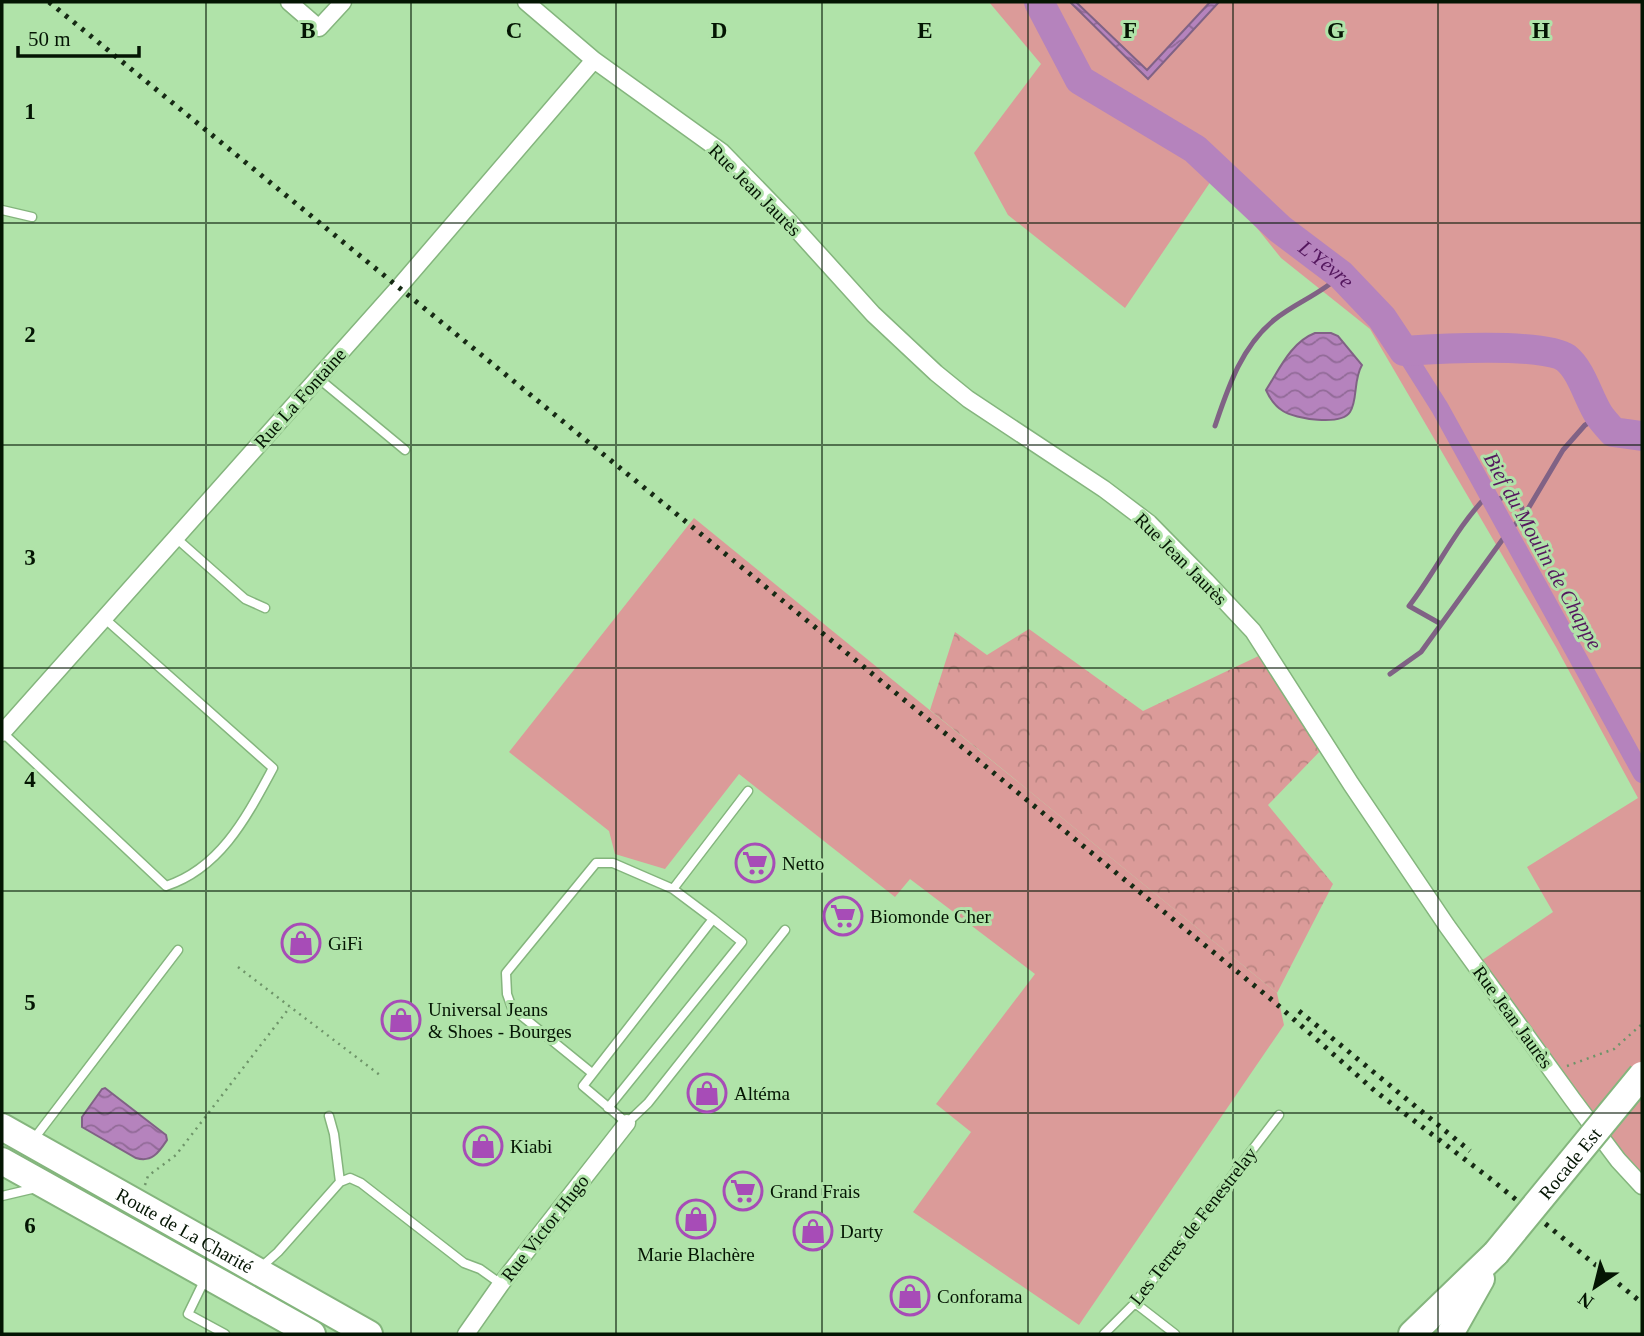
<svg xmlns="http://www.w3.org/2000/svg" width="1644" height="1336" font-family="Georgia,serif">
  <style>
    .green { fill: #db9b99 }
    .forest { fill: url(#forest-crowns) }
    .water { fill: url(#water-waves); stroke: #806285; stroke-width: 2 }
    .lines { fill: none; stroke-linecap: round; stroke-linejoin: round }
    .stream { stroke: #806285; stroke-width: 5 }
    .canal { stroke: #b583bd; stroke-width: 18 }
    .river { stroke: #b583bd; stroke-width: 30 }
    .lane-casing { stroke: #84b57d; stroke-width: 11 }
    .street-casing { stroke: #84b57d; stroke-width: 19 }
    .primary-casing { stroke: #84b57d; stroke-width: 30 }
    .path { stroke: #6e9469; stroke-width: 2.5; stroke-dasharray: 2 5; stroke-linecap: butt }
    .lane { stroke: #fff; stroke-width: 8 }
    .street { stroke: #fff; stroke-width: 16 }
    .primary { stroke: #fff; stroke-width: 26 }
    .rail { stroke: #162a14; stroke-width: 5; stroke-dasharray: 3.5 7; stroke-linecap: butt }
    .primary-bridge-casing { stroke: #84b57d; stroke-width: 30; stroke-linecap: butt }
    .primary-bridge { stroke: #fff; stroke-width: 26 }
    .grid { fill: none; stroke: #041503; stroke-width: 2; stroke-opacity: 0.55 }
    .labels { text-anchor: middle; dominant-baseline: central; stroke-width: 6; stroke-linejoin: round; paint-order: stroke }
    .street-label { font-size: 19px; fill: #041503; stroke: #b0e3a9 }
    .poi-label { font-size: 19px; fill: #041503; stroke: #b0e3a9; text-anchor: start }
    .water-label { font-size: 21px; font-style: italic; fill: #54175e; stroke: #b0e3a9 }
    .grid-label { font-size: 23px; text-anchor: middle; font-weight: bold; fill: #041503; stroke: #b0e3a9; stroke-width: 6; stroke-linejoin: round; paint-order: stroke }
  </style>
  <defs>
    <pattern id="forest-crowns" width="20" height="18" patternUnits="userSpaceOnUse" patternTransform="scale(1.75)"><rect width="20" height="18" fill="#db9b99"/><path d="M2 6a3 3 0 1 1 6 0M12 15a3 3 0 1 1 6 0" fill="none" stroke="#ba8582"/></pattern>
    <pattern id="water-waves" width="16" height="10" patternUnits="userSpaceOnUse" patternTransform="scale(1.75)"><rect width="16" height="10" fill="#b583bd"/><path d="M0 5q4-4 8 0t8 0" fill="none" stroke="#916a97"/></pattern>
  </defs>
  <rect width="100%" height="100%" fill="#b0e3a9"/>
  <path class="green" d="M 989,2 L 1642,2 L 1642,1183 L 1475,965 L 1553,912 L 1527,867 L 1638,798 L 1556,647 L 1370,329 L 1281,258 L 1233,198 L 1211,181 L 1125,308 L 1008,215 L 974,153 L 1041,64 Z
    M 694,518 L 1277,993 L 1284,1025 L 1079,1325 L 913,1212 L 971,1132 L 936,1104 L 1035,974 L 910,879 L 895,897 L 739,774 L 665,869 L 615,854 L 609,831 L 509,752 Z"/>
  <path class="forest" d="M 1029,629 L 1143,711 L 1267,652 L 1326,745 L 1268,805 L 1333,884 L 1277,993 L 930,710 L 955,632 L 987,655 Z"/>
  <path class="water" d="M 1070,2 L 1076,2 L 1147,70 L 1210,2 L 1219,2 L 1148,79 Z
    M 1315,333 L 1331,333 L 1338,336 L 1362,365 C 1353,380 1358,400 1350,412 C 1341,426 1295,419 1283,411 C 1275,406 1270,399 1266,390 C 1279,370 1291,342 1315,333 Z
    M 105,1088 L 166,1135 L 167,1140 C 159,1152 152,1163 136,1158 L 82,1127 L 82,1117 L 102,1089 Z"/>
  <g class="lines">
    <path class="stream" d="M 1215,426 C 1228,388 1241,347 1274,320 C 1295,303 1321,294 1341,275
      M 1492,503 L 1507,495 L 1515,495 L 1525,514
      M 1441,624 L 1409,606 C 1437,570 1456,527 1488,495
      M 1390,674 L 1421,652 L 1508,532 L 1525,514 L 1563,450 L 1585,425 L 1600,417"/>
    <path class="canal" d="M 1404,351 L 1440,408 L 1642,774"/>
    <path class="river" id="s1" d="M 1039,2 L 1080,80 L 1195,149 L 1280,229 L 1341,275 L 1382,318 L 1404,351 C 1434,349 1544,342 1566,358 C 1582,371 1588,398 1599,415 C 1603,421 1608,426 1613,432 L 1642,436"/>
    <defs>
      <path id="lane" d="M 2,210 L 32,217
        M 318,378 L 405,450
        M 176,538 L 245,599 L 265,608
        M 2,732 L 166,886 C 221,868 247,816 273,768 L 104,618
        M 713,919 L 673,889 L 748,791
        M 592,1073 L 512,1008 L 507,994 L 506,973 L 596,863 L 613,863 L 673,889
        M 608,1108 L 742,942 L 713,919 L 583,1086 L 627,1123 L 648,1103 L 785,930
        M 329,1116 L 334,1134 L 340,1182
        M 33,1140 L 178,950
        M 2,1196 L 36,1188
        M 259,1269 L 278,1252 L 340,1182 L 350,1178 L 361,1183 L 464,1263 L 480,1269 L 501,1284
        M 205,1279 L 188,1314 L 225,1334
        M 1135,1303 L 1175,1334
        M 1104,1334 L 1135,1303 L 1279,1115"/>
      <path id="street" d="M 289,2 L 319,28 L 343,2
        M 526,2 L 594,60 L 722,152 L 788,220 L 873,314 L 936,373 L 968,399 L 1104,489 L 1149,523 L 1206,581 L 1253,631 L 1351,784 L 1447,926 L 1573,1100 L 1618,1160 L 1642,1186
        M 2,733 L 399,287 L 594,60
        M 466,1334 L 501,1284 L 627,1123"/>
      <g id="primary">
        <path id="s2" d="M 2,1127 L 369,1334"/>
        <path d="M 2,1161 L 312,1334"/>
        <path d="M 1412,1334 L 1496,1253"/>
        <path d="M 1450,1334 L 1481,1279"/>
      </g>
    </defs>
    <use href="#lane" class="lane-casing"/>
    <use href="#street" class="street-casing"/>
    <use href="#primary" class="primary-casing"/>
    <path class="path" d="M 238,967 L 381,1076
      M 1567,1066 L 1614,1049 L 1642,1024
      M 145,1185 L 148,1176 L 176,1155 L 290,1007"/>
    <use href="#lane" class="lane"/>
    <use href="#street" class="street"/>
    <use href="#primary" class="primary"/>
    <path class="rail" d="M 49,2 L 1272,1000 L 1375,1091 L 1492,1180 L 1642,1303
      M 1299,1011 L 1470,1151"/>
    <defs>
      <g id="primary-bridge">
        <path id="s3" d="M 1496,1253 L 1642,1075"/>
      </g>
    </defs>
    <use href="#primary-bridge" class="primary-bridge-casing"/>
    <use href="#primary-bridge" class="primary-bridge"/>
  </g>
  <path class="grid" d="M 206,2 L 206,1334M 411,2 L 411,1334M 616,2 L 616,1334M 822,2 L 822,1334M 1028,2 L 1028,1334M 1233,2 L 1233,1334M 1438,2 L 1438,1334M 2,223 L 1642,223M 2,445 L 1642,445M 2,668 L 1642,668M 2,891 L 1642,891M 2,1113 L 1642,1113"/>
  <defs>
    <symbol id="supermarket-ring" viewBox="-11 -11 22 22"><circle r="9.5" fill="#b0e3a9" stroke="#a74cb7" stroke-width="1.5"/><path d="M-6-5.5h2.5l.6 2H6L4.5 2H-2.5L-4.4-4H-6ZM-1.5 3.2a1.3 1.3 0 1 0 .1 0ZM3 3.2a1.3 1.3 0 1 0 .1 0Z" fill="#a74cb7"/></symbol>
    <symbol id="shop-ring" viewBox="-11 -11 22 22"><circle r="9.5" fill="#b0e3a9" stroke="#a74cb7" stroke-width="1.5"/><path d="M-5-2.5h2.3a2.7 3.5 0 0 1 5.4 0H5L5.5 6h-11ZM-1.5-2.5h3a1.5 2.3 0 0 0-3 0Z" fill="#a74cb7"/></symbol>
  </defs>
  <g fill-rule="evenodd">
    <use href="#supermarket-ring" x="733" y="841" width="44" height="44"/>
    <use href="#supermarket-ring" x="821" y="894" width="44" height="44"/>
    <use href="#shop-ring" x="279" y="921" width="44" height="44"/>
    <use href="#shop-ring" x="379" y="998" width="44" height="44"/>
    <use href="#shop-ring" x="685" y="1071" width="44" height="44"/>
    <use href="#shop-ring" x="461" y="1124" width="44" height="44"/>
    <use href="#supermarket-ring" x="721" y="1169" width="44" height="44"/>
    <use href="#shop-ring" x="674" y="1197" width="44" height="44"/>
    <use href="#shop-ring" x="791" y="1209" width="44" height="44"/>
    <use href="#shop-ring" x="888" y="1274" width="44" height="44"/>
  </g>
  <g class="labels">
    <g class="street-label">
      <text transform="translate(755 190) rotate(45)">Rue Jean Jaurès</text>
      <text transform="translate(300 398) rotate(-48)">Rue La Fontaine</text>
      <text transform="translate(1181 559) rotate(45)">Rue Jean Jaurès</text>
      <text transform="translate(1513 1017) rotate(54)">Rue Jean Jaurès</text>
      <text stroke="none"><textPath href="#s3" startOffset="116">Rocade Est</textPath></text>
      <text transform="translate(1193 1226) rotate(-52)">Les Terres de Fenestrelay</text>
      <text transform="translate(545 1228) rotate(-52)">Rue Victor Hugo</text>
      <text stroke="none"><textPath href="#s2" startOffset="210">Route de La Charité</textPath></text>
    </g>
    <g class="poi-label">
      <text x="782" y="863">Netto</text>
      <text x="870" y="916">Biomonde Cher</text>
      <text x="328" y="943">GiFi</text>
      <text x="428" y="1009">Universal Jeans<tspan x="428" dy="22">&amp; Shoes - Bourges</tspan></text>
      <text x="734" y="1093">Altéma</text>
      <text x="510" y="1146">Kiabi</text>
      <text x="770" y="1191">Grand Frais</text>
      <text x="840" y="1231">Darty</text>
      <text x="696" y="1254" text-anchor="middle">Marie Blachère</text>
      <text x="937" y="1296">Conforama</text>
    </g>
    <g class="water-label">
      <text stroke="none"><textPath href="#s1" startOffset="397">L'Yèvre</textPath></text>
      <text transform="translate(1543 551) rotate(61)">Bief du Moulin de Chappe</text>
    </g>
  </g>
  <g class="grid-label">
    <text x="308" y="38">B</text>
    <text x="514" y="38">C</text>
    <text x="719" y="38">D</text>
    <text x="925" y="38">E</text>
    <text x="1130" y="38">F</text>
    <text x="1336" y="38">G</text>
    <text x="1541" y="38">H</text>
    <text x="30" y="119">1</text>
    <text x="30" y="342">2</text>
    <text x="30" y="565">3</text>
    <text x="30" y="787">4</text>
    <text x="30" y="1010">5</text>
    <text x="30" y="1233">6</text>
  </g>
  <rect width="1644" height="1336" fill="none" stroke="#041503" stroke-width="7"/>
  <g transform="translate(1595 1287) rotate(215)" stroke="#b0e3a9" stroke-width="5" paint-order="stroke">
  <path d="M0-5L12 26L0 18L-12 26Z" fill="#041503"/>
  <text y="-10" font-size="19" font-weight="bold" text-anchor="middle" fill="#041503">N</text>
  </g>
  <path d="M18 46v10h121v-10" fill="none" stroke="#041503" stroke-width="3.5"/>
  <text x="28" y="46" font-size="21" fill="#041503" stroke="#b0e3a9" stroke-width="5" paint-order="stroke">50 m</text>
</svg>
